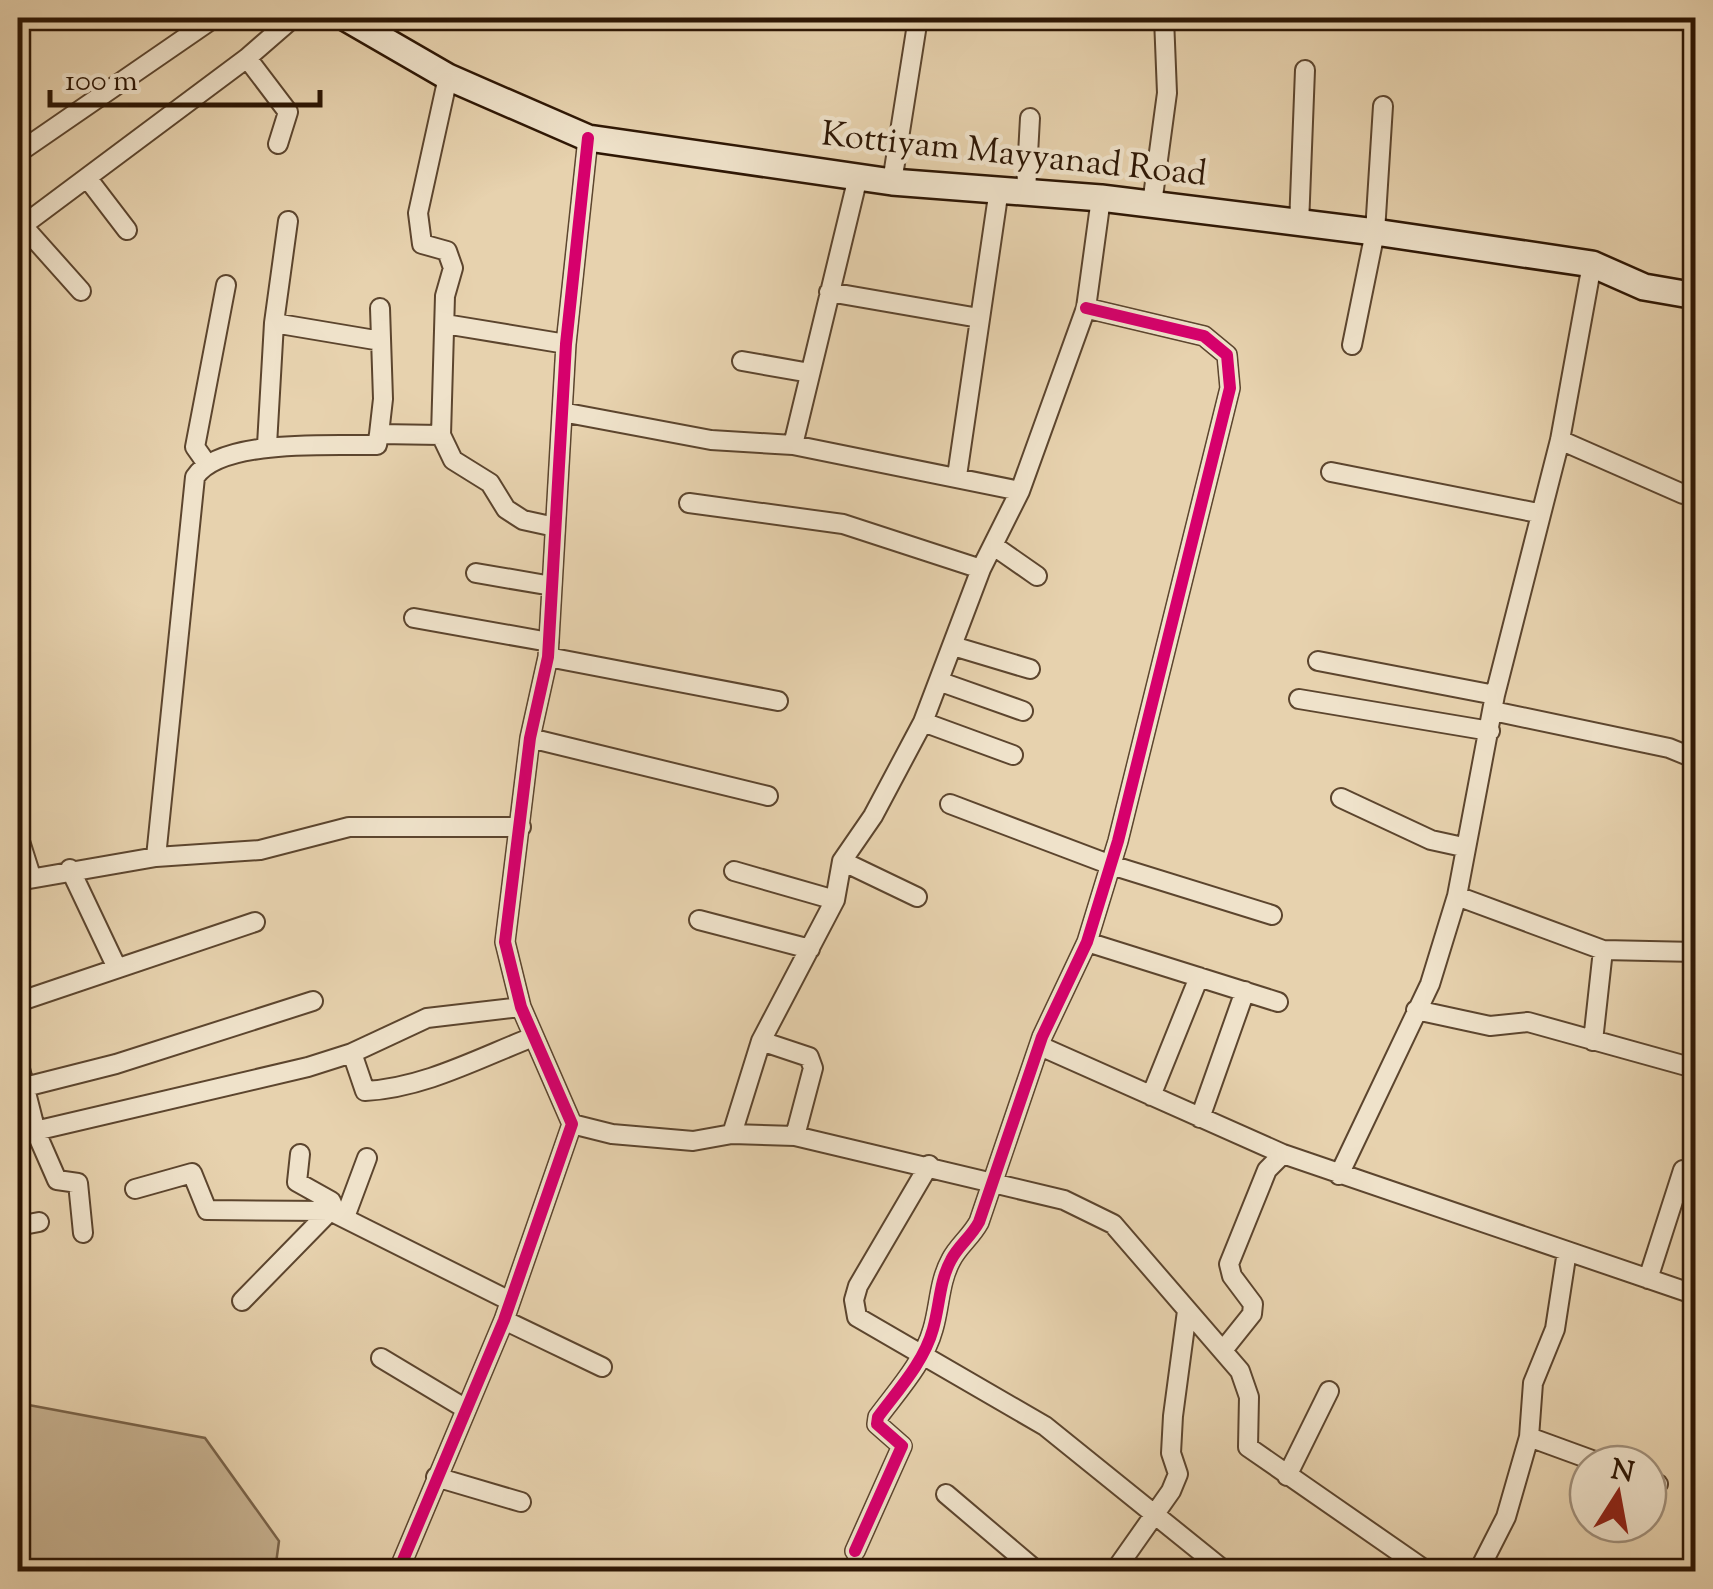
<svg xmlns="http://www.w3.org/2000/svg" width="1713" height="1589" font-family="'Sorts Mill Goudy',serif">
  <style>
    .green { fill: #c7b291; stroke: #7a644a; stroke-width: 2.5 }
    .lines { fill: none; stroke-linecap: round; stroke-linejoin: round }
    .street-casing { stroke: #5c452e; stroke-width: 22 }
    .secondary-casing { stroke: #2d1604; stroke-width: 30 }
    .street { stroke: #efe2ca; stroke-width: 18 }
    .secondary { stroke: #efe2ca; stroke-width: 25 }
    .cycleway-casing { stroke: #efe2ca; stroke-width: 19 }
    .cycleway { stroke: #d6006c; stroke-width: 12 }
    .labels { text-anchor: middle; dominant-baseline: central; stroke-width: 9; stroke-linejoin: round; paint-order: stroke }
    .street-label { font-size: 35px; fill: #2d1604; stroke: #efe2ca }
  </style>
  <rect width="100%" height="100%" fill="#e7d2ae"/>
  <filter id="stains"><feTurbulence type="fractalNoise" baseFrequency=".002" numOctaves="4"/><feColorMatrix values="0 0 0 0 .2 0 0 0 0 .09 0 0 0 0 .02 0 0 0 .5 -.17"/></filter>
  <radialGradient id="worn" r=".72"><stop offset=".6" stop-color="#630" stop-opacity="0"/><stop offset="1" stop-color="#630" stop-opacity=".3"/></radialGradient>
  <path class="green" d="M 18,1403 L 205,1438 L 279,1541 L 275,1571 L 18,1571 Z"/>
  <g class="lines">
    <defs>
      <path id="street" d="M 247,58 L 288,112 L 278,144
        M 18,153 L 214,18
        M 88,179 L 127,230
        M 892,182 L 918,18
        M 1026,191 L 1030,118
        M 1152,204 L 1167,93 L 1164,18
        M 1299,225 L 1305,70
        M 23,226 L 81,291
        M 18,229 L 247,58 L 293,18
        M 829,292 L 979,318
        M 274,323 L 381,341
        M 445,324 L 566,344
        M 1352,345 L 1375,232 L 1383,106
        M 742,361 L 810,373
        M 562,412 L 711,440 L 793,445 L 1020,491
        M 379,434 L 383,399 L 380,308
        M 441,435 L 445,296 L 453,268 L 447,251 L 422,244 L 418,213 L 448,77
        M 1560,440 L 1683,494 L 1696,487
        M 267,445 L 274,323 L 288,221
        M 793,445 L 858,177
        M 207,464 L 195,447 L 226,285
        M 1331,472 L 1538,513
        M 957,476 L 999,189
        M 689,503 L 843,524 L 981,569
        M 994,546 L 1037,576
        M 476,573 L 552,586
        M 414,618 L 549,642
        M 953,646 L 1030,669
        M 548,657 L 778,701
        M 1318,661 L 1495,695
        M 941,682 L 1023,711
        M 1299,699 L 1490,731
        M 1493,711 L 1669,748 L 1696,759
        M 923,722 L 1013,755
        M 530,738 L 768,796
        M 1341,798 L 1431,840 L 1463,847
        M 950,804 L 1111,865 L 1272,915
        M 18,835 L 31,876
        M 156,857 L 260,850 L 349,827 L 521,827
        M 842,861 L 917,897
        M 70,869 L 117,968
        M 734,871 L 835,900
        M 18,881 L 156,857 L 195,477 C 221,438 333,446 377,445 L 379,434 L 441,435 L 453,460 L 490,483 L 506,509 L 523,520 L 555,527
        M 1457,896 L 1603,950 L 1696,952
        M 699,920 L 810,949
        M 1087,942 L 1278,1002
        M 18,1002 L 255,922
        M 1416,1010 L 1490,1026 L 1528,1022 L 1690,1067
        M 761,1041 L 809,1057 L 813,1068 L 795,1136
        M 1593,1041 L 1603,950
        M 1040,1046 L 1283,1154 L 1696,1295
        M 352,1053 L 365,1091 C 424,1088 479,1058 533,1037
        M 18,1061 L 36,1132 L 57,1180 L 78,1183 L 83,1233
        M 25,1087 L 116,1064 L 313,1001
        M 1151,1096 L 1199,977
        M 1200,1118 L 1245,991
        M 572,1124 L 612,1134 L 693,1141 L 732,1134 L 795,1136 L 1064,1200 L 1113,1224 L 1240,1371 L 1249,1397 L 1248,1447 L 1428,1572
        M 732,1134 L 761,1041 L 835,900 L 842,861 L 873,816 L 923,722 L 981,569 L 1020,491 L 1086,308 L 1101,198
        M 18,1135 L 308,1067 L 352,1053 L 427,1018 L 521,1007
        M 300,1154 L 297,1182 L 331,1201 L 336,1213
        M 1694,1156 L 1696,1157
        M 929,1165 L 858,1286 L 854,1300 L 857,1317 L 1045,1426 L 1226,1572
        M 1339,1175 L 1430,984 L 1457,896 L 1495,695 L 1560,440 L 1592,264
        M 135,1189 L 192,1173 L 207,1210 L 330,1211 L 510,1301
        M 345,1217 L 367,1158
        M 18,1226 L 39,1222
        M 1648,1279 L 1683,1170
        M 242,1301 L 330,1211
        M 504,1320 L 602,1367
        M 1224,1349 L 1252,1314 L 1253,1304 L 1232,1276 L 1229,1264 L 1267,1170 L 1283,1154
        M 381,1358 L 466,1409
        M 1529,1437 L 1603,1464
        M 1287,1476 L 1329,1391
        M 436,1477 L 521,1502
        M 1648,1480 L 1658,1484
        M 946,1494 L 1038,1572
        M 855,1551 L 902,1446 L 877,1424 L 878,1417 C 898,1390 924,1362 933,1329 C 940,1305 939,1282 951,1260 C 958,1246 971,1237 979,1222 L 1042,1037 L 1087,942 L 1118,841 L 1230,388 L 1227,355 L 1204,336 L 1086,308
        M 398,1572 L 504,1320 L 572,1124 L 521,1007 L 505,942 L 530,738 L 548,657 L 566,344 L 588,138
        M 1114,1572 L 1171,1491 L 1178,1474 L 1171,1453 L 1173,1416 L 1187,1311
        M 1478,1572 L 1506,1517 L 1529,1437 L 1533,1383 L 1555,1329 L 1567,1251"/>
      <path id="secondary" d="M 346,18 L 448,77 L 588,138 L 892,182 L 1101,198 L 1375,232 L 1592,264 L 1644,287 L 1696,296"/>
    </defs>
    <use href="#street" class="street-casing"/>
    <use href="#secondary" class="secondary-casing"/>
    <use href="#street" class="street"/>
    <use href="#secondary" class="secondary"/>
    <defs>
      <path id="cycleway" d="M 855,1551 L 902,1446 L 877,1424 L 878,1417 C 898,1390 924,1362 933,1329 C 940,1305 939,1282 951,1260 C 958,1246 971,1237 979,1222 L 1042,1037 L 1087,942 L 1118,841 L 1230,388 L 1227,355 L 1204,336 L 1086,308
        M 398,1572 L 504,1320 L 572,1124 L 521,1007 L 505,942 L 530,738 L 548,657 L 566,344 L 588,138"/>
    </defs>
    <use href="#cycleway" class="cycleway-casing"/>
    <use href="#cycleway" class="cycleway"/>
  </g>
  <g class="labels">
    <g class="street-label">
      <text transform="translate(1014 156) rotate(6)">Kottiyam Mayyanad Road</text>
    </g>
  </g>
  <rect width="1713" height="1589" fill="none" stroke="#e7d2ae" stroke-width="60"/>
  <rect x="20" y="20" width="1673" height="1549" fill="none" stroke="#2d1604" stroke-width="5"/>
  <rect x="30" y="30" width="1653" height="1529" fill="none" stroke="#2d1604" stroke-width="2.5"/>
  <g transform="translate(1618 1494) rotate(11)"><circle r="48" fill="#efe2ca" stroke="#a1907b" stroke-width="2.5"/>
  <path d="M0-8L18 38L0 25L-18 38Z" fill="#8f2418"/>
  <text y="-15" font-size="28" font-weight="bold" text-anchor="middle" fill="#2d1604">N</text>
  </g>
  <path d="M50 90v15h270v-15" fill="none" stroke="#2d1604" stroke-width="5"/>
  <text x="65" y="90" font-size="30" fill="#2d1604" stroke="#efe2ca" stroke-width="8" paint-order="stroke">100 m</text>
  <rect width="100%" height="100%" filter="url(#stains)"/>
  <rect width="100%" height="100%" fill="url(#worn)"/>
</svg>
